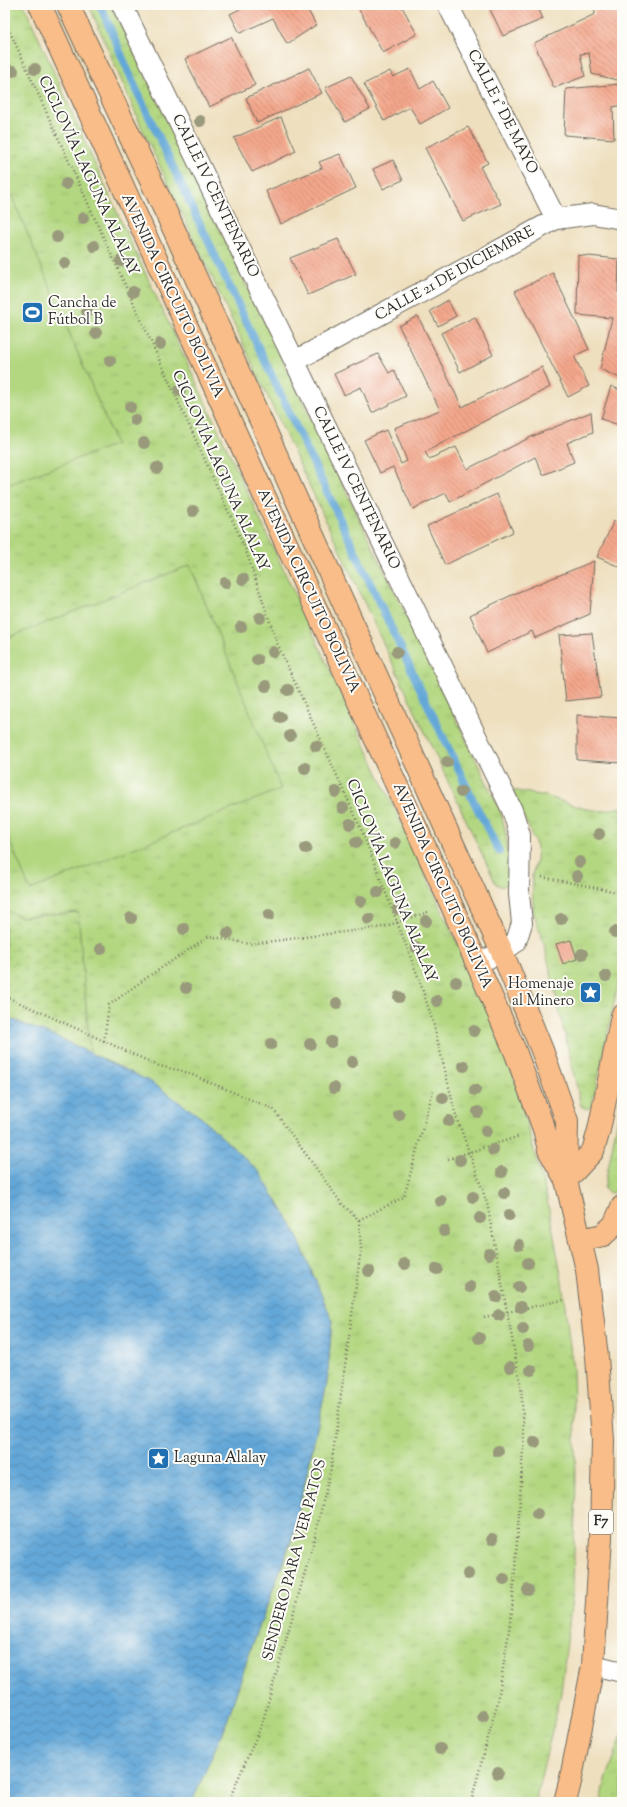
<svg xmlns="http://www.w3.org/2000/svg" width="627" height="1807" font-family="'Sorts Mill Goudy',serif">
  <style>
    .grass { fill: url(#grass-tufts); stroke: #6e8156 }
    .wetland { fill: url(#wetland-marsh); stroke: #6e8156 }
    .pitch { fill: #b2d780; stroke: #6e8156 }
    .water { fill: url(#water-waves); stroke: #476982 }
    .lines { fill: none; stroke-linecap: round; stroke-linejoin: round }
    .stream { stroke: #63a7d8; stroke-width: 8 }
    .building { fill: url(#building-back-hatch) }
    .minor-casing { stroke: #6f6a5e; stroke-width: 22 }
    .primary-casing { stroke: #6f6a5e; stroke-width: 24 }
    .trunk-casing { stroke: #6f6a5e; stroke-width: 24 }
    .path { stroke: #6f6a5e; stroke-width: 2.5; stroke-dasharray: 1 3; stroke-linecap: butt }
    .minor { stroke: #fff; stroke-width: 20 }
    .primary { stroke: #f8bd89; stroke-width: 22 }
    .trunk { stroke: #f8bd89; stroke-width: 22 }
    .tree { fill: #99997b }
    .labels { text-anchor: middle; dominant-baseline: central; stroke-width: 4; stroke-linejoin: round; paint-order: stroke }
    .shield { fill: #fdfcf7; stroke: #6a6a68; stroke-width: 1 }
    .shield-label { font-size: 14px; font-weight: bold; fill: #2b2b2b }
    .street-label { font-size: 15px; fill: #2b2b2b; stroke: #fdfcf7 }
    .poi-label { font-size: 15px; fill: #2b2b2b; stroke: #fdfcf7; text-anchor: start }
  </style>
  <defs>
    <pattern id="grass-tufts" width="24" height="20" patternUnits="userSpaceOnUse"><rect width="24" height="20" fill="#b2d780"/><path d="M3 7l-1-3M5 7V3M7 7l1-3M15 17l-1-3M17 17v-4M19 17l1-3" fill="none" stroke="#99b96f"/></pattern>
    <pattern id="wetland-marsh" width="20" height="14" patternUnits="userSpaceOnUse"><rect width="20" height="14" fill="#b2d780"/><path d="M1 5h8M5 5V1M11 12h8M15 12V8" fill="none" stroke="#99b96f"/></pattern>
    <pattern id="water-waves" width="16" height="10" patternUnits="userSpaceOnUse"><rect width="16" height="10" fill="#63a7d8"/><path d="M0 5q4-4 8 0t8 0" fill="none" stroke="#5288af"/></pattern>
    <pattern id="building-back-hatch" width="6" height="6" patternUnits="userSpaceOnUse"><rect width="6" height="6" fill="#f4a78c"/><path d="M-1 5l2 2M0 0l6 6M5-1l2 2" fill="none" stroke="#c68873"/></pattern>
  </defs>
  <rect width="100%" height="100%" fill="#fdfcf7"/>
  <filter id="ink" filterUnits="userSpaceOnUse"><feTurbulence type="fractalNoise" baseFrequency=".025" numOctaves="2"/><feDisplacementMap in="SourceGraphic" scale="8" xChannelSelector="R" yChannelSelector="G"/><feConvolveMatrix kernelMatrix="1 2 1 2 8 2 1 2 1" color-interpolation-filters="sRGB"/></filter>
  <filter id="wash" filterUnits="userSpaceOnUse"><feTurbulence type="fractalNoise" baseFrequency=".012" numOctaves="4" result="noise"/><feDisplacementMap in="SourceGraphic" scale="16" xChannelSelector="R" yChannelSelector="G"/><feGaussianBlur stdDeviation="0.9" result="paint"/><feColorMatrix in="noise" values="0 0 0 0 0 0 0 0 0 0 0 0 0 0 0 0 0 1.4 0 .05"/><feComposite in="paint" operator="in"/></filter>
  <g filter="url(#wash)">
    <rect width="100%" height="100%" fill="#eedfbe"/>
    <path class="grass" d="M 5,5 L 24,5 L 103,182 L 478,988 L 514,1077 L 546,1194 L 561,1274 L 573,1370 L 576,1480 L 573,1590 L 561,1693 L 535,1802 L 192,1802 L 227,1721 L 249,1654 L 294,1534 L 327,1383 L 332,1320 L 294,1229 L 259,1172 L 203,1119 L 151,1082 L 59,1038 L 5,1017 Z
      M 89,5 L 111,5 L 500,810 C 507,834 510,858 508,883 L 502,887 L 496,884 L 141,126 Z
      M 512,790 L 546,796 L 586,809 L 603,811 L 622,807 L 622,966 L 592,1106 L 587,1109 L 581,1106 L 545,948 L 533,910 L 532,875 L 536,861 L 537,847 Z
      M 622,1097 L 622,1169 L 617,1192 L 609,1193 L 604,1189 Z
      M 622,1735 L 622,1802 L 601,1802 L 605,1783 Z"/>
    <path class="wetland" d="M 5,910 L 21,917 L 78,912 L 90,1053 L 59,1038 L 5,1017 Z"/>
    <path class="pitch" d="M 5,180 L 116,444 L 5,486 Z
      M 190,565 L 281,789 L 30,890 L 5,830 L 5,639 Z"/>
    <path class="water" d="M 5,1017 L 59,1038 L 151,1082 L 203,1119 L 259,1172 L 294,1229 L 332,1320 L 327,1383 L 293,1534 L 249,1654 L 227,1721 L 192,1802 L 5,1802 Z"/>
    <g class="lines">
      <path class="stream" d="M 100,5 L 136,89 L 472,798 L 499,851"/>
    </g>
    <g id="blocks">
      <path class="building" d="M 248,5 L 305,5 L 316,25 L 287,44 L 273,18 L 240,33 L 230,14 Z
        M 351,5 L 401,5 L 417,34 L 383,53 L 357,6 L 353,8 Z
        M 488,5 L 537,5 L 543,19 L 503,36 Z
        M 594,5 L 612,5 L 622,11 L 622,72 L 617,80 L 592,74 L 589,53 L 580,54 L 585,76 L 554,88 L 534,43 L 595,14 Z
        M 231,37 L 255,85 L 209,107 L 185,59 Z
        M 309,68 L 322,93 L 257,123 L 246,98 Z
        M 410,69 L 420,89 L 433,81 L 448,108 L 420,124 L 410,107 L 384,121 L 364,84 L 390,71 L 393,77 Z
        M 351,76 L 370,109 L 345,122 L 325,88 Z
        M 621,84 L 622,105 L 613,107 L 614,139 L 564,135 L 566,89 Z
        M 281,117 L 296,151 L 252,172 L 234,138 Z
        M 468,127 L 488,163 L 480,167 L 501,204 L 463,221 L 425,148 Z
        M 340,154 L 356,188 L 281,224 L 266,191 L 322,168 L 319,162 Z
        M 393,160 L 403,180 L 383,189 L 373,169 Z
        M 338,239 L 356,274 L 308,295 L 290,258 Z
        M 578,255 L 619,259 L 618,292 L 622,294 L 622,379 L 600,369 L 612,318 L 577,315 Z
        M 553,273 L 589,349 L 574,356 L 589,386 L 568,397 L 515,291 Z
        M 448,300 L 456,316 L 438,326 L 430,311 Z
        M 418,316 L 462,407 L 542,367 L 550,387 L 425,452 L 429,459 L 456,447 L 467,469 L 531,437 L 591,412 L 593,432 L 567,443 L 574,462 L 543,475 L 535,457 L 450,502 L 446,493 L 413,509 L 393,467 L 380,473 L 364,440 L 386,430 L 401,464 L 407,461 L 394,428 L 440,410 L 399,326 Z
        M 475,317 L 493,355 L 460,372 L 441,333 Z
        M 378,354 L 389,373 L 394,370 L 406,396 L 372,413 L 361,387 L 344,395 L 334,374 Z
        M 611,386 L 622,391 L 622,426 L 601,419 Z
        M 497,494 L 513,532 L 445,565 L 427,526 Z
        M 614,521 L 622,525 L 622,568 L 597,557 Z
        M 594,561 L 590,614 L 535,638 L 532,631 L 487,653 L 470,615 L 516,593 Z
        M 592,633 L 601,697 L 566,701 L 559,635 Z
        M 622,658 L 622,670 L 618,668 Z
        M 577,715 L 622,718 L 622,763 L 577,760 Z
        M 571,940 L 577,959 L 563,964 L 556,944 Z"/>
    </g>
  </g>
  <g filter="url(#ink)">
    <use href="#blocks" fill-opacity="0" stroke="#6f6a5e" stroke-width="1"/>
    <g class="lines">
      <defs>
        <path id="minor" d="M 122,5 L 512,810 L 520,835 L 519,894 L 522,923 L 516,942 L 502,952 L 478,963
          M 448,5 L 556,219
          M 295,361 L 556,219 L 593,214 L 622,219
          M 593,1665 L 622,1672"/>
        <path id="primary" d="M 40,5 L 451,904 L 515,1051 L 544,1129 L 549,1150 L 566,1180
          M 68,5 L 171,223 L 502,952 L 542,1050 L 567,1121 L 566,1179"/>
        <path id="trunk" d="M 581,1240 L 603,1235 L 614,1225 L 622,1207
          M 565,1802 L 571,1778 L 593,1665 L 601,1538 L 603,1440 L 597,1357 L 587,1270 L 566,1180 L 593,1151 L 599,1130 L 622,1016"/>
      </defs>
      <use href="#minor" class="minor-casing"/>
      <use href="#primary" class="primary-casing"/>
      <use href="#trunk" class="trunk-casing"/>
      <path class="path" d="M 5,21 L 245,548 L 277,643 L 362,831 L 419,979 L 433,1022 L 455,1112 L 487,1203 L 521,1387 L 524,1433 L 520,1499 L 512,1611 L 498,1700 L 471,1802
        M 542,877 L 622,893
        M 5,996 L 159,1066 L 183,1071 L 273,1109 L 342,1204 L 359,1220 L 361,1249 L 331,1468 L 313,1544 L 262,1724 L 228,1802
        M 104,1041 L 109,1005 L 142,981 L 209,936 L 250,944 L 383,927 L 428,912
        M 448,1159 L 520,1136
        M 359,1220 L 404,1197 L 433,1091
        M 484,1317 L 563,1300"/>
      <use href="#minor" class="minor"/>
      <use href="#primary" class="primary"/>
      <use href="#trunk" class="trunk"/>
    </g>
    <g class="tree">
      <circle cx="35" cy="69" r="6"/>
      <circle cx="13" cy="71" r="6"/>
      <circle cx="200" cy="121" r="6"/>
      <circle cx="66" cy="184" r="6"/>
      <circle cx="83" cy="218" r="6"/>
      <circle cx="57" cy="237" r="6"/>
      <circle cx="94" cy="246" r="6"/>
      <circle cx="121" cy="261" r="6"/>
      <circle cx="65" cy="263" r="6"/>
      <circle cx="133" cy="292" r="6"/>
      <circle cx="87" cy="311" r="6"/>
      <circle cx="96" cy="333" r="6"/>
      <circle cx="160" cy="344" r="6"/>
      <circle cx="110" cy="361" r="6"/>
      <circle cx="180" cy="390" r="6"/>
      <circle cx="130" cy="407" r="6"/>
      <circle cx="135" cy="420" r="6"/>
      <circle cx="144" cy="443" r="6"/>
      <circle cx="157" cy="468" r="6"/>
      <circle cx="193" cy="511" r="6"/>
      <circle cx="243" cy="579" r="6"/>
      <circle cx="225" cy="583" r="6"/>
      <circle cx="260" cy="618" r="6"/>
      <circle cx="241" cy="627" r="6"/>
      <circle cx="273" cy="652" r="6"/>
      <circle cx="397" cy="652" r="6"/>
      <circle cx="257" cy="660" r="6"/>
      <circle cx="266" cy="686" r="6"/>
      <circle cx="288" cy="690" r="6"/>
      <circle cx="280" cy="717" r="6"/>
      <circle cx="290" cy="736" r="6"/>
      <circle cx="316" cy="746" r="6"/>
      <circle cx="447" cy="762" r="6"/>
      <circle cx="305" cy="768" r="6"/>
      <circle cx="336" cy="792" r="6"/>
      <circle cx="461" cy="792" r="6"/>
      <circle cx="343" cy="808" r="6"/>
      <circle cx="350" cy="824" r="6"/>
      <circle cx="599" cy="834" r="6"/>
      <circle cx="356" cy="842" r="6"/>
      <circle cx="395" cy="843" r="6"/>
      <circle cx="306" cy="848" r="6"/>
      <circle cx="580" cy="862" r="6"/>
      <circle cx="577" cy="876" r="6"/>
      <circle cx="378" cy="892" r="6"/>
      <circle cx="361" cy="901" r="6"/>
      <circle cx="398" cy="909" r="6"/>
      <circle cx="269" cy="915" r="6"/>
      <circle cx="131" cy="918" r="6"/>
      <circle cx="369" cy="919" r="6"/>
      <circle cx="561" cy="919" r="6"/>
      <circle cx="426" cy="921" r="6"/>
      <circle cx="184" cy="929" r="6"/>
      <circle cx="615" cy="932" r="6"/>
      <circle cx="228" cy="933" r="6"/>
      <circle cx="416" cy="947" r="6"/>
      <circle cx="101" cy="949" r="6"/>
      <circle cx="582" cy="954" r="6"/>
      <circle cx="606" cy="976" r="6"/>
      <circle cx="456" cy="982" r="6"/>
      <circle cx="186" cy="988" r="6"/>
      <circle cx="399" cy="997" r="6"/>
      <circle cx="437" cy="1001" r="6"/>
      <circle cx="337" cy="1003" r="6"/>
      <circle cx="474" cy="1031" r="6"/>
      <circle cx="331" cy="1042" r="6"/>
      <circle cx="271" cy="1044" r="6"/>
      <circle cx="310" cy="1044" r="6"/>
      <circle cx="352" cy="1062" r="6"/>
      <circle cx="464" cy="1066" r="6"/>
      <circle cx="334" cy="1088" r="6"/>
      <circle cx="475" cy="1090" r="6"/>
      <circle cx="443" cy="1098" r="6"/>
      <circle cx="478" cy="1112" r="6"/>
      <circle cx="399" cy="1115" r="6"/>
      <circle cx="449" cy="1121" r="6"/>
      <circle cx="486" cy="1131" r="6"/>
      <circle cx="493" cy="1150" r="6"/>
      <circle cx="460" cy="1160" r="6"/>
      <circle cx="502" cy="1172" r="6"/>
      <circle cx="504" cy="1193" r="6"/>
      <circle cx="473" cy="1197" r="6"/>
      <circle cx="441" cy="1201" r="6"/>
      <circle cx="509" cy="1215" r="6"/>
      <circle cx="480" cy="1218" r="6"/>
      <circle cx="444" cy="1231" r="6"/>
      <circle cx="519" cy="1245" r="6"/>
      <circle cx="489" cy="1254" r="6"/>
      <circle cx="528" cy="1263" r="6"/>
      <circle cx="405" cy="1264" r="6"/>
      <circle cx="437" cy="1269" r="6"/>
      <circle cx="369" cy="1271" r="6"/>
      <circle cx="470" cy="1287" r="6"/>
      <circle cx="519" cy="1287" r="6"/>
      <circle cx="496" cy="1297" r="6"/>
      <circle cx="521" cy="1307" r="6"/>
      <circle cx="499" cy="1315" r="6"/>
      <circle cx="523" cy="1329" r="6"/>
      <circle cx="479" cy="1338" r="6"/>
      <circle cx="528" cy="1346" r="6"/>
      <circle cx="510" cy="1367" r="6"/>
      <circle cx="531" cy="1370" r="6"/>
      <circle cx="535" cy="1442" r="6"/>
      <circle cx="498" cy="1451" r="6"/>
      <circle cx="537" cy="1514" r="6"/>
      <circle cx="492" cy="1539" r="6"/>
      <circle cx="468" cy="1574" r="6"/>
      <circle cx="504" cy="1579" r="6"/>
      <circle cx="528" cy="1590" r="6"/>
      <circle cx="483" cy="1716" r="6"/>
      <circle cx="440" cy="1749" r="6"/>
      <circle cx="498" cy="1773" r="6"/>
    </g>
  </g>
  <defs>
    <symbol id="stadium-square" viewBox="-11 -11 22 22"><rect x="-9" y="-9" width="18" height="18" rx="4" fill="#1f6fb2" stroke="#fdfcf7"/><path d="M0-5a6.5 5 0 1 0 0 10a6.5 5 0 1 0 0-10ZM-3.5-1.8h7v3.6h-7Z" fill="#fff"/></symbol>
    <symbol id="sight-square" viewBox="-11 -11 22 22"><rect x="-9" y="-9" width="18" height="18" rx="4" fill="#1f6fb2" stroke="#fdfcf7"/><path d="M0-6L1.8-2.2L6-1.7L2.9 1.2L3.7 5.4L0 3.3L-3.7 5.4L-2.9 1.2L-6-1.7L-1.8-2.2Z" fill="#fff"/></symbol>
  </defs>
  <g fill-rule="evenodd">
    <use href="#stadium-square" x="20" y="300" width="25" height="25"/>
    <use href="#sight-square" x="578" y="980" width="25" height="25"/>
    <use href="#sight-square" x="146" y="1446" width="25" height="25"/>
  </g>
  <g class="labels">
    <rect class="shield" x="589" y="1510" width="24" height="24" rx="3"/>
    <g class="shield-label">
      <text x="601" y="1522">F7</text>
    </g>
    <g class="street-label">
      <text transform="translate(502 112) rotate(63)">CALLE 1° DE MAYO</text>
      <text transform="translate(88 176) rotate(65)">CICLOVÍA LAGUNA ALALAY</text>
      <text transform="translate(215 196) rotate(64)">CALLE IV CENTENARIO</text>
      <text transform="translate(455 274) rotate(-29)">CALLE 21 DE DICIEMBRE</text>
      <text transform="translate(172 296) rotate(65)">AVENIDA CIRCUITO BOLIVIA</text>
      <text transform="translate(220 471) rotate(66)">CICLOVÍA LAGUNA ALALAY</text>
      <text transform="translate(356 488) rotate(64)">CALLE IV CENTENARIO</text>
      <text transform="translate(308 591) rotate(65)">AVENIDA CIRCUITO BOLIVIA</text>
      <text transform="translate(391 881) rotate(68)">CICLOVÍA LAGUNA ALALAY</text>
      <text transform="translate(442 886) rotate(66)">AVENIDA CIRCUITO BOLIVIA</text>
      <text transform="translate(295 1560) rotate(-75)">SENDERO PARA VER PATOS</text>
    </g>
    <g class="poi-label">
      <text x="48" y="303">Cancha de<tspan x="48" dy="17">Fútbol B</tspan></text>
      <text x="574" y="984" text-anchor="end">Homenaje<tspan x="574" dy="17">al Minero</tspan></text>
      <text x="174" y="1458">Laguna Alalay</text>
    </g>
  </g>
  <rect width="627" height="1807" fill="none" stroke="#fdfcf7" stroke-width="20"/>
</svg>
